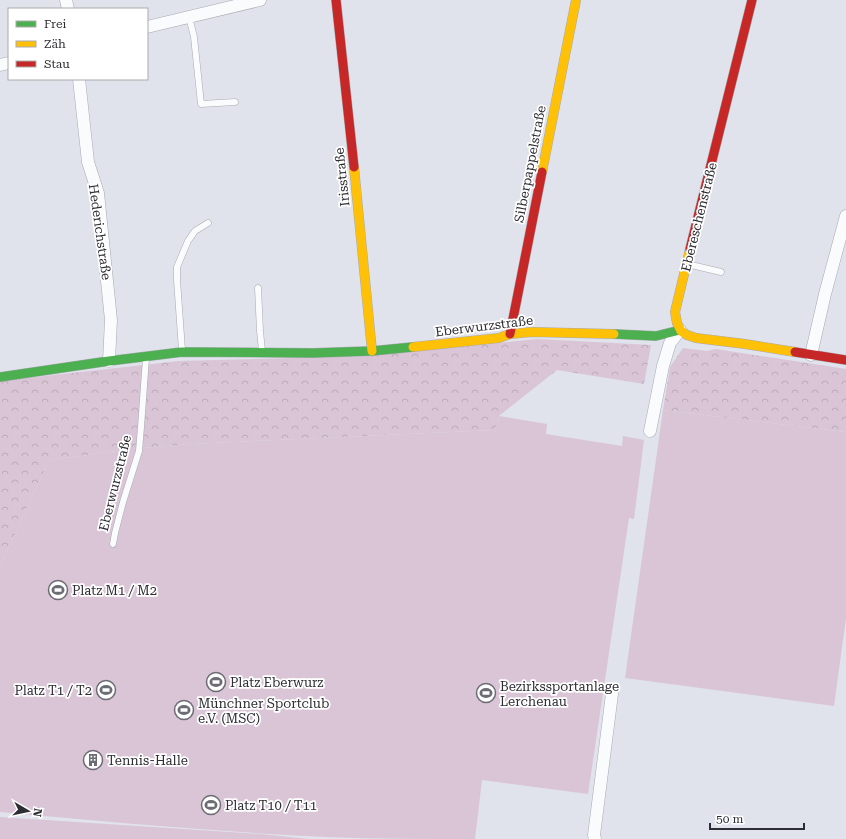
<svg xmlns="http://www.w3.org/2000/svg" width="846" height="839" font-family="'Roboto Serif',serif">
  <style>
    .grass { fill: #d9c5d6 }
    .park { fill: url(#park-crowns) }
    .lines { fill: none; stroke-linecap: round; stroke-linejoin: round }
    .lane-casing { stroke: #a9aab1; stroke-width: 7 }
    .street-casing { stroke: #a9aab1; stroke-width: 13 }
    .fast-casing { stroke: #a9aab1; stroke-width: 10 }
    .slow-casing { stroke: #a9aab1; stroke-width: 10 }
    .jam-casing { stroke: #a9aab1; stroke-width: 10 }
    .lane { stroke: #fafbfc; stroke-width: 6 }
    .street { stroke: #fafbfc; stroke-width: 12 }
    .fast { stroke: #4caf50; stroke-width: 9 }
    .slow { stroke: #ffc107; stroke-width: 9 }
    .jam { stroke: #c62828; stroke-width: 9 }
    .labels { text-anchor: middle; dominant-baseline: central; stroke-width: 3.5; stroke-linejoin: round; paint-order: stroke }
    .street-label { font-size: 13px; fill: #2d2d34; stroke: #fff }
    .poi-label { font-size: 13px; fill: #2d2d34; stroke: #fff; text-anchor: start }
  </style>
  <defs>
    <pattern id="park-crowns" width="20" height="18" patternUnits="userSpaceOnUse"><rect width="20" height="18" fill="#d9c5d6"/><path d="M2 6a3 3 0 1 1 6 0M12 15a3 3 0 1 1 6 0" fill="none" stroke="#bbaab8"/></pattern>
  </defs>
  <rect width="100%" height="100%" fill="#e0e2ec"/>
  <path class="grass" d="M 663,410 L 846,432 L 846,618 L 834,706 L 625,678 Z
    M 499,416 L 547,424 L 546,434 L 622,446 L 623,436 L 644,440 L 634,519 L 629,518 L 588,794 L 482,780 L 475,839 C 426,839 376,839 327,837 C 218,832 109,822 0,812 L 0,567 L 49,460 L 132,449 L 189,444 L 495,430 Z
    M 0,817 L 261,834 L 309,839 L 0,839 Z"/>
  <path class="park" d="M 537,339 L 651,345 L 644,384 L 557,370 L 499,416 L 495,430 L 189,444 L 132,449 L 49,460 L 0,567 L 0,381 L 179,361 L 369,356 Z
    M 683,348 L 707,351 L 716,349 L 846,369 L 846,432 L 663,410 L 670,367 Z"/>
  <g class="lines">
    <defs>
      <path id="lane" d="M 189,17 L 194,37 L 201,104 L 235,102
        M 687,264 L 721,272
        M 258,288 L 260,331 L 262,351
        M 182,350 L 177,280 L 177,267 L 188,241 L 195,231 L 208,223
        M 113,544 L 115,533 L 123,502 L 139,451 L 141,427 L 146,358"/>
      <path id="street" d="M 66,0 L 68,9
        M 147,27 L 260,0
        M 0,65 L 9,63
        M 79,79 L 88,162 L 98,193 L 111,320 L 109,361
        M 811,355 L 825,294 L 846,216
        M 650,431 L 663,366 L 670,343 L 680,330
        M 595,839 L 594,835 L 612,694"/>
      <path id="fast" d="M 614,334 L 656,336 L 680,330
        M 0,377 L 109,361 L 182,352 L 313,353 L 372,351 L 413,347"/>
      <path id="slow" d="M 354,167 L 372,351
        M 542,172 L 576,0
        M 690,249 L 675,312 L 677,323 L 681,331 L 687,335 L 696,338 L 745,344 L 795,352
        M 413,347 L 499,338 L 510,334 L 532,332 L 614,334"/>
      <path id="jam" d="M 336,0 L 354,167
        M 690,249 L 752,0
        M 510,334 L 542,172
        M 795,352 L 846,360"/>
    </defs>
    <use href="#lane" class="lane-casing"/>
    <use href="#street" class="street-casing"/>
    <use href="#fast" class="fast-casing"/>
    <use href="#slow" class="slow-casing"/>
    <use href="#jam" class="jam-casing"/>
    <use href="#lane" class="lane"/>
    <use href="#street" class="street"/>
    <use href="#fast" class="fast"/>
    <use href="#slow" class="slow"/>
    <use href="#jam" class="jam"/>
  </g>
  <defs>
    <symbol id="stadium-ring" viewBox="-11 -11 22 22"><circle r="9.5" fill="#fff" stroke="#6c6c74" stroke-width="1.5"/><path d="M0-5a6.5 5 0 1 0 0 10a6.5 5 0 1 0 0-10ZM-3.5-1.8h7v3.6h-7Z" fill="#6c6c74"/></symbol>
    <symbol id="building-ring" viewBox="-11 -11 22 22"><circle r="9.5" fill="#fff" stroke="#6c6c74" stroke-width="1.5"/><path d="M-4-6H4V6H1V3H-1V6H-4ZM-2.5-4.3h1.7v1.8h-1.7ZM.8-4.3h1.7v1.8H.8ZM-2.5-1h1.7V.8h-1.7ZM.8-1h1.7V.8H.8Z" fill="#6c6c74"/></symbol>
  </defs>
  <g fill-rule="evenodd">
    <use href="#stadium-ring" x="47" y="579" width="22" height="22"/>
    <use href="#stadium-ring" x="205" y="671" width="22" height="22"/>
    <use href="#stadium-ring" x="95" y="679" width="22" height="22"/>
    <use href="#stadium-ring" x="475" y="682" width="22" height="22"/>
    <use href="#stadium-ring" x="173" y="699" width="22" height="22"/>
    <use href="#building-ring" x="82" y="749" width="22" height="22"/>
    <use href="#stadium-ring" x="200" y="794" width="22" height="22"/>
  </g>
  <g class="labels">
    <g class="street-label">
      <text transform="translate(530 164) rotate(-79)">Silberpappelstraße</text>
      <text transform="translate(342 177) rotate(-96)">Irisstraße</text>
      <text transform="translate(699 217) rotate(-76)">Ebereschenstraße</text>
      <text transform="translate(100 232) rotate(82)">Hederichstraße</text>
      <text transform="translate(484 326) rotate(-7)">Eberwurzstraße</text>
      <text transform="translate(115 483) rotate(-76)">Eberwurzstraße</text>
    </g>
    <g class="poi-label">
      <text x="72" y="590">Platz M1 / M2</text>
      <text x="230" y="682">Platz Eberwurz</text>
      <text x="500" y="686">Bezirkssportanlage<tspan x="500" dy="15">Lerchenau</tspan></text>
      <text x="92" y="690" text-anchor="end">Platz T1 / T2</text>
      <text x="198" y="703">Münchner Sportclub<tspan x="198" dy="15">e.V. (MSC)</tspan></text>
      <text x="107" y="760">Tennis-Halle</text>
      <text x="225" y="805">Platz T10 / T11</text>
    </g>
  </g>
  <rect x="8" y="8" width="140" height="72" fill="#ffffff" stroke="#ababae"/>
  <rect x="16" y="21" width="20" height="6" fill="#4caf50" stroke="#ababae"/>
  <text x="44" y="28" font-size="12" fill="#2d2d34">Frei</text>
  <rect x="16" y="41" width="20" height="6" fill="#ffc107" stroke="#ababae"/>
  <text x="44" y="48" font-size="12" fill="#2d2d34">Zäh</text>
  <rect x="16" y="61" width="20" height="6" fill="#c62828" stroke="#ababae"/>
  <text x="44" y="68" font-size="12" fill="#2d2d34">Stau</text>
  <g transform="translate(28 811) rotate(99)" stroke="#ffffff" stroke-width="3" paint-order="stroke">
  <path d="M0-3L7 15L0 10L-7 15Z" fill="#2d2d34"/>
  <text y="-6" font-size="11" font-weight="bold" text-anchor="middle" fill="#2d2d34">N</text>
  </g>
  <path d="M710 823v6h94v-6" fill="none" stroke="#2d2d34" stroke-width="2"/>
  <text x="716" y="823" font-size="12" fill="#2d2d34" stroke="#ffffff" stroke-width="3" paint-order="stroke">50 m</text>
</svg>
